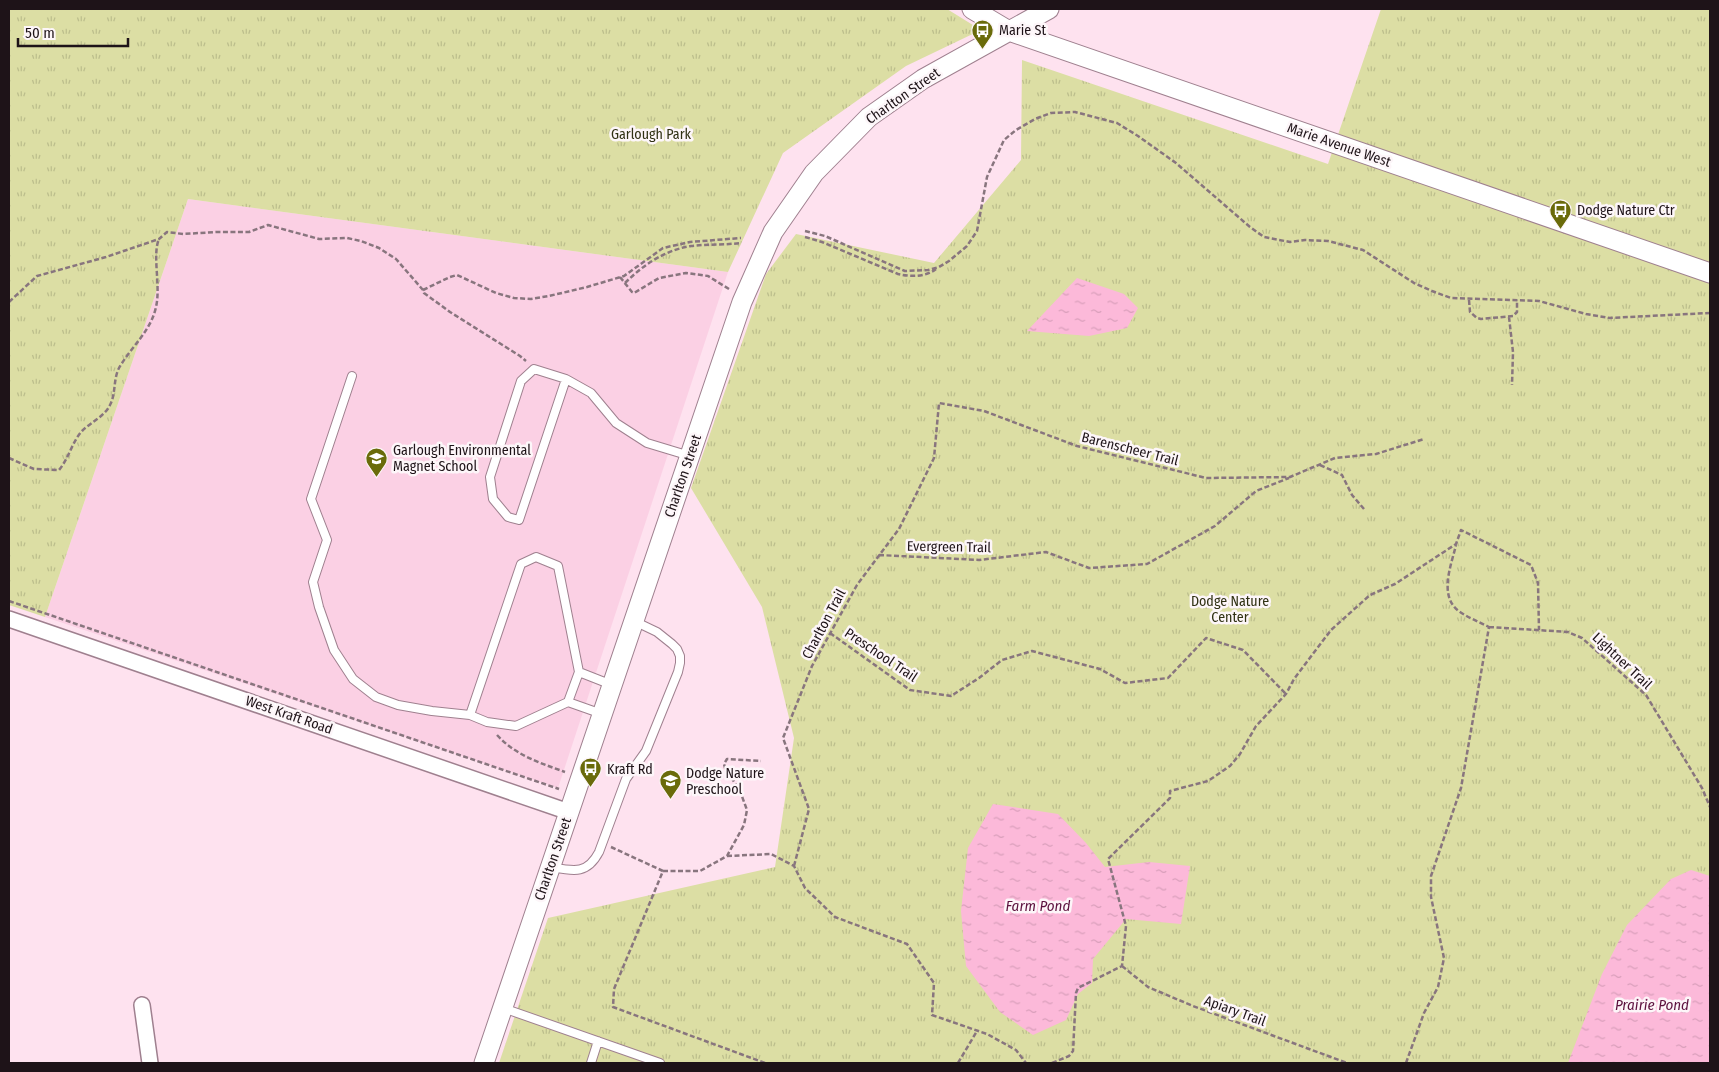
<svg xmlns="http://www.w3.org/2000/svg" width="1719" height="1072" font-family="'Fira Sans Condensed',sans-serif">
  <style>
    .built { fill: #fbd0e4 }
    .park { fill: url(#park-tufts) }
    .water { fill: url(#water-ripples) }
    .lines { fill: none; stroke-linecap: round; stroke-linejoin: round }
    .service-casing { stroke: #9f808f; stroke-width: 10 }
    .minor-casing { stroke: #9f808f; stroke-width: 18 }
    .tertiary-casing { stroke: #9f808f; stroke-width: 21 }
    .path { stroke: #88757e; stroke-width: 2.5; stroke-dasharray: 5 2.5; stroke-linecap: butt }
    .service { stroke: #fff; stroke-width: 8 }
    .minor { stroke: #fff; stroke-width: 15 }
    .tertiary { stroke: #fff; stroke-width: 19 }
    .labels { text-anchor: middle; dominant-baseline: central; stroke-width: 5; stroke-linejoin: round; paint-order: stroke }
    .poi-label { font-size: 14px; fill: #1e1318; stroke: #fdf6f9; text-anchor: start }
    .street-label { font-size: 14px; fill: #1e1318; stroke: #fdf6f9 }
    .park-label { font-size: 14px; fill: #303113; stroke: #fdf6f9 }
    .water-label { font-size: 15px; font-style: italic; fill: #5d123f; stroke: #fdf6f9 }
  </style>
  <defs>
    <pattern id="park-tufts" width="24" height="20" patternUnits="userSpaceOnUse" patternTransform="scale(1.25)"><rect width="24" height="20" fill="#dcdea4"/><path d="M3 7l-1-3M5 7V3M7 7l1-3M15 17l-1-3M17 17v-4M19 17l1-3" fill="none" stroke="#bcbe8c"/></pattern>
    <pattern id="water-ripples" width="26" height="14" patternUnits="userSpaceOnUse" patternTransform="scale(1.25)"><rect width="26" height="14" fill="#fcb9d9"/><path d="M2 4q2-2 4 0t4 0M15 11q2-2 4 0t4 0" fill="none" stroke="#d89eba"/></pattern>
  </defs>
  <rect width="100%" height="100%" fill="#fee2ef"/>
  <path class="built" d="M 188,199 L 728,272 L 558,788 L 45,617 Z"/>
  <path class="park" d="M 9,9 L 947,9 L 981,30 L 906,66 L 783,153 L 728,272 L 188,199 L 45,617 L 9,605 Z
    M 1381,9 L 1710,9 L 1710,1063 L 499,1063 L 548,918 L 775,867 L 794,738 L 762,607 L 691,488 L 766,274 L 796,234 L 934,263 L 1021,160 L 1022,60 L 1328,164 Z"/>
  <path class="water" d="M 1077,278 L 1124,294 L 1138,308 L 1127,328 L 1089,336 L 1027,331 Z
    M 993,804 L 1058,814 L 1086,843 L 1105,867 L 1149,862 L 1190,866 L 1181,924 L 1126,919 L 1093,959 L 1092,983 L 1078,994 L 1066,1020 L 1033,1035 L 1000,1012 L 966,966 L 961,911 L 968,848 Z
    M 1691,870 L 1710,876 L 1710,1063 L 1568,1063 L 1602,974 L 1627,925 L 1671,879 Z"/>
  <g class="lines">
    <defs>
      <path id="service" d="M 352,376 L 311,499 L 327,540 L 313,582 L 319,607 L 334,650 L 353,679 L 376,697 L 398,705 L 432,711 L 470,715
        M 566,379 L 519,520 L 508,517 L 493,499 L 490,477 L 521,381 L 534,369 L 566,379 L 591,393 L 616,423 L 647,443 L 690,456
        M 579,672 L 612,685
        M 568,702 L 579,672 L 558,566 L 536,557 L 521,564 L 470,715 L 487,722 L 516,726 L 568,702 L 602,714
        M 551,867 C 573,871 587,875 599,852 L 626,779 L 646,751 L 678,672 L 680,663 L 680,656 L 677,649 L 672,644 L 657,632 L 634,621
        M 503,1008 L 660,1063
        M 591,1063 L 598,1041"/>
      <path id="minor" d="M 9,619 L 569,812
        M 142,1005 L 150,1063"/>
      <path id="tertiary" d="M 972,9 L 1009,31 L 1710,273
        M 484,1063 L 742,302 L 773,232 L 814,173 L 869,117 L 923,79 L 1049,9"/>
    </defs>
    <use href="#service" class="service-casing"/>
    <use href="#minor" class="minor-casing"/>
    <use href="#tertiary" class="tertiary-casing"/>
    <path class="path" d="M 805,231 L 825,236 L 905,271 L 928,270 L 939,267 L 949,261 L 967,246 L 977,231 L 987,177 L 1004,140 L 1016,130 L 1035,119 L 1051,113 L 1075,112 L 1117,123 L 1138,136 L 1176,163 L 1250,227 L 1264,237 L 1290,242 L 1305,240 L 1328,241 L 1363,250 L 1414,283 L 1432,291 L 1451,298 L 1539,301 L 1586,314 L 1610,318 L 1710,313
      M 805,237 L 822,242 L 898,274 C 911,277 926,277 936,269
      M 620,277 L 632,292 L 634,293 L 659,278 L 686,273 L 708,276 L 729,289
      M 625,283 C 643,265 665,250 691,246 C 708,244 725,245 741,243
      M 423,290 L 450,277 L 457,275 L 496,293 L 514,298 L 531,299 L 549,296 L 587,287 L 624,276 L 663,248 L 690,242 L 741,238
      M 1469,300 L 1470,312 L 1477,318 L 1481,319 L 1513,316 L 1517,312 L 1517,300
      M 9,302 L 37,276 L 106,257 L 159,239 L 167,232 L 183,234 L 217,232 L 249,232 L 268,225 L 319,239 L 347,238 L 361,241 L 379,248 L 396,259 L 423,290 L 424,293 L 450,312 L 520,356 L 526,361
      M 1509,317 L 1513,352 L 1512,385
      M 9,458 L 34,469 L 59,470 C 69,458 72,442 82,431 C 91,422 105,416 110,405 C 116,394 113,380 119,368 C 131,347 151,331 156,307 C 161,286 152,255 159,239
      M 1320,465 L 1342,475 L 1352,495 L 1364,509
      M 879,555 L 979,560 L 1046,552 L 1089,568 L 1147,564 L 1215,526 L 1256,491 L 1289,478
      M 9,601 L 559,789
      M 1489,627 L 1568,632 L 1582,638 L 1646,695 L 1702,788 L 1710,807
      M 830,633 L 910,690 L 951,696 L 979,678 L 1002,660 L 1032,651 L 1100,669 L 1125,683 L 1168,678 L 1206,638 L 1243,650 L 1286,694
      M 497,735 C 515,755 540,763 565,772
      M 611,847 L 663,871 L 614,989 L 613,1007 L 765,1063
      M 727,856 L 771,854 L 794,866 L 805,888 L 835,917 L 907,944 L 934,983 L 932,1015 L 987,1034 L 1016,1050 L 1026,1063
      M 794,866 L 809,809 L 783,738 L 812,666 L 857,585 L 899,529 L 934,458 L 939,403 L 984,411 L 1077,446 L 1206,478 L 1290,477 L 1335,458 L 1376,454 L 1424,439
      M 663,871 L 700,871 L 727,856 L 744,825 L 747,810 L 740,791 L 725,768 L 724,764 L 727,759 L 761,761
      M 1122,966 L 1148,987 L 1193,1006 L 1347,1063
      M 958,1063 L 977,1031
      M 1052,1063 L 1069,1056 L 1073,1051 L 1076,993 L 1078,988 L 1122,966 L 1126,926 L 1108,859 L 1170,798 L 1170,791 L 1208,781 L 1230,766 L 1240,754 L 1256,726 L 1286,694 L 1294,679 L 1331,630 L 1370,595 L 1395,584 L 1456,544 L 1461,530 L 1531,565 L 1538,583 L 1539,630
      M 1406,1063 L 1424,1013 L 1438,987 L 1444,958 L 1431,897 L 1431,876 L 1461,788 L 1489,627 C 1479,622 1469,618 1460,612 C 1438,597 1451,566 1456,545"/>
    <use href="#service" class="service"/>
    <use href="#minor" class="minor"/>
    <use href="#tertiary" class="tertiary"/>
  </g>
  <defs>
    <symbol id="bus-pin" viewBox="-11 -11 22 30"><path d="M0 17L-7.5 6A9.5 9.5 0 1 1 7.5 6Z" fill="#6a6b0a" stroke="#fdf6f9"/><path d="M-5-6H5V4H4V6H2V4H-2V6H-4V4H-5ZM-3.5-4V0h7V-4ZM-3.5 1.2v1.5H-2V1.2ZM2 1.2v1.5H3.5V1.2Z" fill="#fff"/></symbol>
    <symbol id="school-pin" viewBox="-11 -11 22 30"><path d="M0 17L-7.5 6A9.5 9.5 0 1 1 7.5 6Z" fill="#6a6b0a" stroke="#fdf6f9"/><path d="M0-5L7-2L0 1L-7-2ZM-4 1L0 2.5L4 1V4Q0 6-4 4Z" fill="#fff"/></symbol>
  </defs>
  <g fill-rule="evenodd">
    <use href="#bus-pin" x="970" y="18" width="25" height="34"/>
    <use href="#bus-pin" x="1548" y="198" width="25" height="34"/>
    <use href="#school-pin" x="364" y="446" width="25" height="34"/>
    <use href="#bus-pin" x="578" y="756" width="25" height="34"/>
    <use href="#school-pin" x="658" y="768" width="25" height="34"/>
  </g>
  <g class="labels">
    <g class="poi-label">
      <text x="999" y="30">Marie St</text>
      <text x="1577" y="210">Dodge Nature Ctr</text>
      <text x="393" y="450">Garlough Environmental<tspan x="393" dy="16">Magnet School</tspan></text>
      <text x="607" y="769">Kraft Rd</text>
      <text x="686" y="773">Dodge Nature<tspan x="686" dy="16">Preschool</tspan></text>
    </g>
    <g class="street-label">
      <text transform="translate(903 96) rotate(-35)">Charlton Street</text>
      <text transform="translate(1339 145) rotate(19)">Marie Avenue West</text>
      <text transform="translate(1130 449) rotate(14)">Barenscheer Trail</text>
      <text transform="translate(683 476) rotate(-71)">Charlton Street</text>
      <text transform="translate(949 547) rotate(1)">Evergreen Trail</text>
      <text transform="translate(824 624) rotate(-62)">Charlton Trail</text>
      <text transform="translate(881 655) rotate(34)">Preschool Trail</text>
      <text transform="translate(1622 661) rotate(43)">Lightner Trail</text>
      <text transform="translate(289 715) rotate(19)">West Kraft Road</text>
      <text transform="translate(553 859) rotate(-71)">Charlton Street</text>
      <text transform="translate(1235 1011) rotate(20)">Apiary Trail</text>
    </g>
    <g class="park-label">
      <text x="651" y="134">Garlough Park</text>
      <text x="1230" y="601">Dodge Nature<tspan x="1230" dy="16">Center</tspan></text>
    </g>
    <g class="water-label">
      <text x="1038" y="906">Farm Pond</text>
      <text x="1652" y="1005">Prairie Pond</text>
    </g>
  </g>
  <rect width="1719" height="1072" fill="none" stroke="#1e1318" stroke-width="20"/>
  <path d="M18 38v8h110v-8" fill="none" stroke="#1e1318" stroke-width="2.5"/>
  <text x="25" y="38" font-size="15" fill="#1e1318" stroke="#fdf6f9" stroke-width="4" paint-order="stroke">50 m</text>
</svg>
